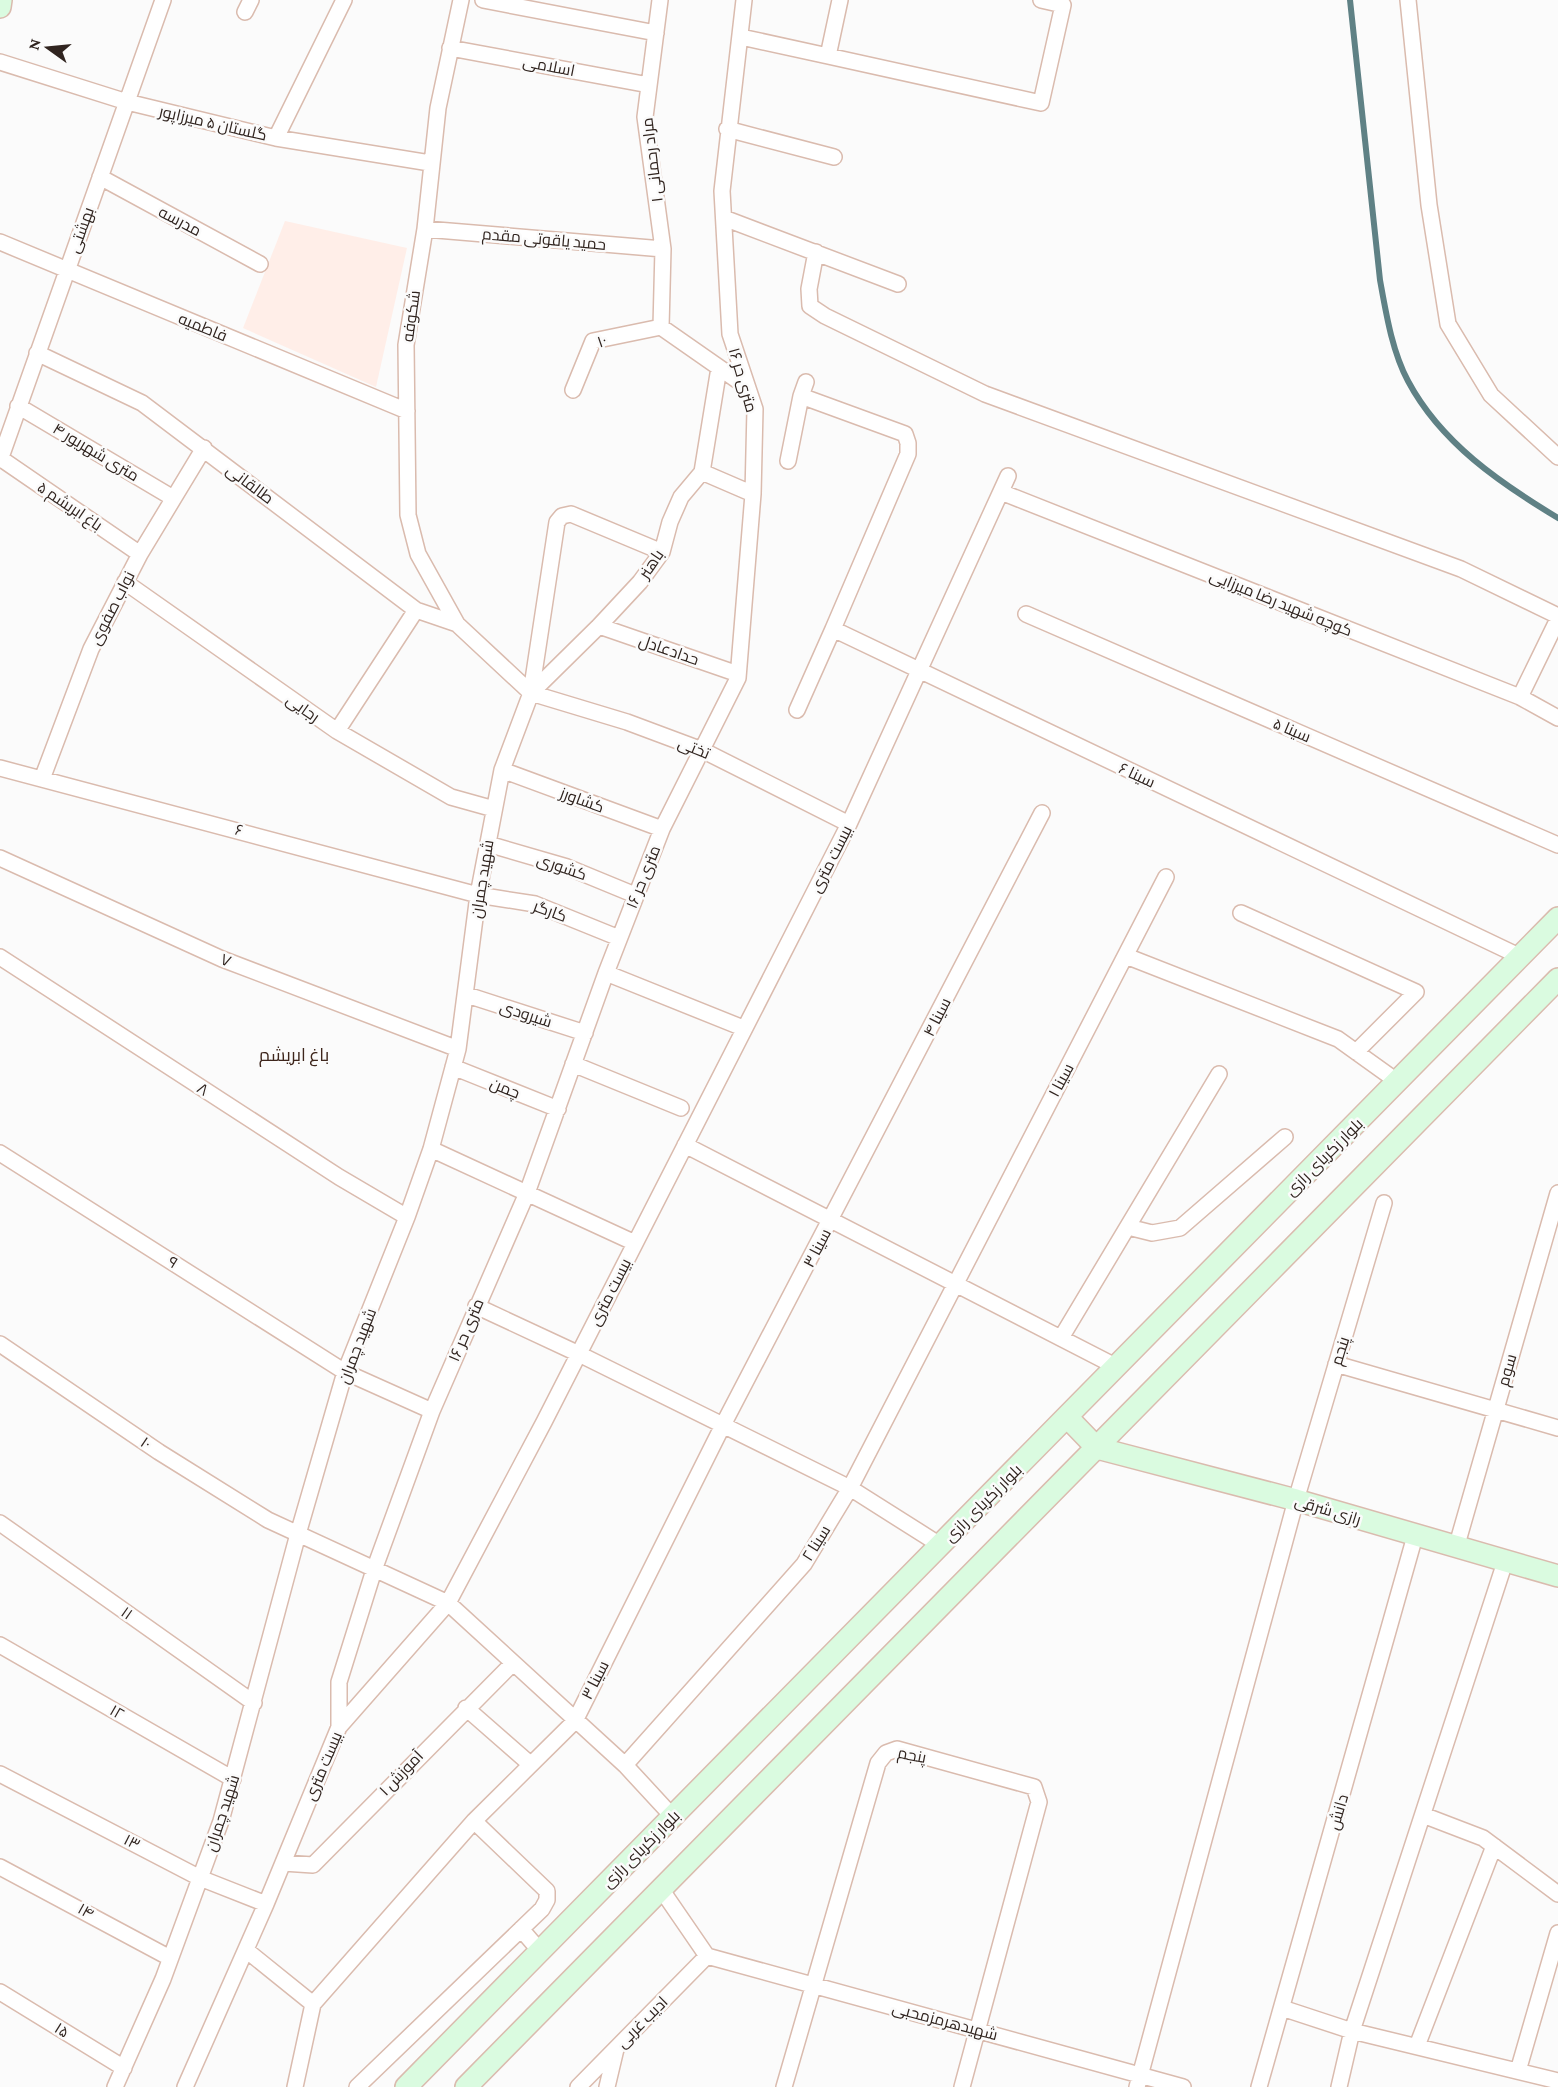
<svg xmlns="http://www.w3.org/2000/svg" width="1558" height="2087" font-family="'Crimson Pro',Cairo,serif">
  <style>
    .built { fill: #ffeee8 }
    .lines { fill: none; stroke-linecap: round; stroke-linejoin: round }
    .stream { stroke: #5f8185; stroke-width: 6 }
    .street-casing { stroke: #dabbae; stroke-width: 18 }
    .secondary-casing { stroke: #dabbae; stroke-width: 24 }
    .street { stroke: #fff; stroke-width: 15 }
    .secondary { stroke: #dafbe0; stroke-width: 21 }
    .labels { text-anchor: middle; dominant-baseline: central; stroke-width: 5; stroke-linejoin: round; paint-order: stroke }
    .street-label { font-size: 16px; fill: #30241f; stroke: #fbfbfb }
    .neighbourhood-label { font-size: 18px; fill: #3e261c; stroke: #fbfbfb }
  </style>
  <rect width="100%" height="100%" fill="#fbfbfb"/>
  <path class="built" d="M 285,221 L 407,248 L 376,387 L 243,328 Z"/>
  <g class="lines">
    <path class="stream" d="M 1350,0 L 1380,280 C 1386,313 1392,351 1408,381 C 1441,443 1500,483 1558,518"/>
    <defs>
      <path id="street" d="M 483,0 L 656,33
        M 660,0 L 645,117 L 663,249 L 661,327 L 747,387
        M 1408,0 L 1429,205 L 1448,324 L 1491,395 L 1558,457
        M 245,12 L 251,0
        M 741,37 L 828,56 L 840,0
        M 450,48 L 649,85
        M 828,56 L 1041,103 L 1063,5 L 1041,0
        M 0,62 L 127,102 L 276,138 L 430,163
        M 727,129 L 834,157
        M 276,138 L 344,0
        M 100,177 L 260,264
        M 724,218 L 898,284
        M 425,229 L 663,249
        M 0,242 L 407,411
        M 816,252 L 809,289 L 810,306 L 825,316 L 985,394 L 1461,569 L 1558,616
        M 37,353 L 142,403 L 416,610 L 457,624
        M 806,382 L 801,396 L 905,434 L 908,443 L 908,454 L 833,629
        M 573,390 L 593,341 L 661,327
        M 18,406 L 173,498
        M 0,458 L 140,554
        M 0,460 L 163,0
        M 788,461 L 801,396
        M 702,472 L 753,494
        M 1001,492 L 1520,697 L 1558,718
        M 125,582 L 337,731 L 451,797 L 494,809
        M 1026,614 L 1558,845
        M 599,626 L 738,674
        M 531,693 L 599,626 L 640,582 L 662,552 L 670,522 L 681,497 L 702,472 L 719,368
        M 531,693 L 627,722 L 702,750 L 849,824
        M 531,693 L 557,522 L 562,516 L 571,514 L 662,552
        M 1520,697 L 1558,619
        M 797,710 L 833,629 L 1521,957
        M 337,731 L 416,610
        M 0,768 L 478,895 L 535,904 L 619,938
        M 502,770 L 662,829
        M 42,779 L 91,649 L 140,554 L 204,448
        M 488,844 L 567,867 L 635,895
        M 0,858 L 222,959 L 458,1049
        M 1241,913 L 1416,992 L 1356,1052
        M 1126,956 L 1338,1039 L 1398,1082
        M 0,957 L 339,1177 L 407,1217
        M 606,973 L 743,1028
        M 467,995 L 585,1033
        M 573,1064 L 681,1108
        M 453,1067 L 558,1109
        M 685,1145 L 1117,1367
        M 431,1149 L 635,1243
        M 0,1153 L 345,1372 L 432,1411
        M 1128,1227 L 1152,1233 L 1180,1228 L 1285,1137
        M 476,1306 L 579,1354 L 850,1488 L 940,1545
        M 1061,1338 L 1219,1074
        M 0,1344 L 159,1452 L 268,1520 L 448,1603 L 625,1765 L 673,1817
        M 1336,1364 L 1558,1428
        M 0,1523 L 254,1703
        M 1456,1548 L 1558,1193
        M 0,1645 L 233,1779
        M 466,1708 L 530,1764
        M 339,1727 L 339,1682 L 374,1570 L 432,1411 L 527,1193 L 606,973 L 662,829 L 738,678 L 753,494 L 755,409 L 730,334 L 722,191 L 744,0
        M 625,1765 L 804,1564 L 850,1488 L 1166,877
        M 0,1774 L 200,1878 L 266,1904
        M 1423,1815 L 1483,1838 L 1558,1894
        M 283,1863 L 313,1865 L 513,1663
        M 0,1867 L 170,1958
        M 661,1889 L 707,1956
        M 521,1929 L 540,1951
        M 246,1950 L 313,2004 L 474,1821 L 575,1721 L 723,1425 L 1042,813
        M 707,1956 L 1183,2087
        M 0,1992 L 124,2068
        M 1282,2008 L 1352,2031 L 1558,2081
        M 1417,2046 L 1494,1846
        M 1518,2071 L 1558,1933
        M 115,2087 L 163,1979 L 221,1821 L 298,1534 L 345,1372 L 407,1217 L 431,1149 L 458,1049 L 478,895 L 502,770 L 531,693 L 457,624 L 418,554 L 408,515 L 406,345 L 425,229 L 438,108 L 461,0
        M 185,2087 L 266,1904 L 339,1727 L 448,1603 L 544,1422 L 849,824 L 1008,476
        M 295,2087 L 313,2004
        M 357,2087 L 542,1909 L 547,1900 L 547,1891 L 474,1821
        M 578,2087 L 707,1956
        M 607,2087 L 616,2049
        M 784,2087 L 878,1763 L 886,1753 L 897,1749 L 1034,1787 L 1039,1802 L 962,2087
        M 1137,2087 L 1296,1500 L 1384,1203
        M 1259,2087 L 1415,1536
        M 1339,2087 L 1352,2031 L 1505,1562"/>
      <path id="secondary" d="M 0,7 L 1,0
        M 1068,1418 L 1097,1448 L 1296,1500 L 1558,1576
        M 406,2087 L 1558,918
        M 466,2087 L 1558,979"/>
    </defs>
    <use href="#street" class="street-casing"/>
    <use href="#secondary" class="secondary-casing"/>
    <use href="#street" class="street"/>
    <use href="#secondary" class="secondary"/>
  </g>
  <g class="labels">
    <g class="street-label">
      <text transform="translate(549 66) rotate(11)">اسلامی</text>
      <text transform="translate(213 123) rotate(13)">گلستان ۵ میرزاپور</text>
      <text transform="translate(652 160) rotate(-97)">مراد رحمانی ۱</text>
      <text transform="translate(180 221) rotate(28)">مدرسه</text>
      <text transform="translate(81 230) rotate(-70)">بهشتی</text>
      <text transform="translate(544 239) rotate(5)">حمید یاقوتی مقدم</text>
      <text transform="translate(411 316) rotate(-82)">شکوفه</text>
      <text transform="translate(203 327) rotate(22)">فاطمیه</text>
      <text transform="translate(602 341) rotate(-19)">۱۰</text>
      <text transform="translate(743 380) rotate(74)">۱۶ متری حر</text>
      <text transform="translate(96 452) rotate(31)">۴ متری شهریور</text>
      <text transform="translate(250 484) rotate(37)">طالقانی</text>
      <text transform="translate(70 506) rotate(34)">باغ ابریشم ۵</text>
      <text transform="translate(651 564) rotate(-56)">باهنر</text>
      <text transform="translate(1281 603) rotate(22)">کوچه شهید رضا میرزایی</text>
      <text transform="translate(112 608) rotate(-63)">نواب صفوی</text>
      <text transform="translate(669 650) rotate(19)">حدادعادل</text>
      <text transform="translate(303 708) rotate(35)">رجایی</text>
      <text transform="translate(1292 730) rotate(23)">سینا ۵</text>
      <text transform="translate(694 748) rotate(22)">تختی</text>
      <text transform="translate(1137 775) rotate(25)">سینا ۶</text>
      <text transform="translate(582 800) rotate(20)">کشاورز</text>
      <text transform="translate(239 830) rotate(15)">۶</text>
      <text transform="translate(831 859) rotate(-63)">بیست متری</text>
      <text transform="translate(562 867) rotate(19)">کشوری</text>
      <text transform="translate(643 877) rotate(-68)">۱۶ متری حر</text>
      <text transform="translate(482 879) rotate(-81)">شهید چمران</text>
      <text transform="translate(550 911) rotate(20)">کارگر</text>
      <text transform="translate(226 960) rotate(22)">۷</text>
      <text transform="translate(526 1014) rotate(18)">شیرودی</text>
      <text transform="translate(937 1017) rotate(-63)">سینا ۴</text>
      <text transform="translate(1061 1080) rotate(-62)">۱ سینا</text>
      <text transform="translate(505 1088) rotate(22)">چمن</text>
      <text transform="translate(203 1089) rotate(33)">۸</text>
      <text transform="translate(1324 1157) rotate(-45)">بلوار زکریای رازی</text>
      <text transform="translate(817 1248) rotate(-62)">سینا ۳</text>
      <text transform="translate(173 1262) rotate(32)">۹</text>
      <text transform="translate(610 1292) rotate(-63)">بیست متری</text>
      <text transform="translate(466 1330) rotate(-67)">۱۶ متری حر</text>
      <text transform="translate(357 1346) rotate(-69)">شهید چمران</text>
      <text transform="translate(1340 1351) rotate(-73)">پنجم</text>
      <text transform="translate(1507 1370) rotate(-74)">سوم</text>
      <text transform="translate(146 1443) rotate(34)">۱۰</text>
      <text transform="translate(983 1503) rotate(-45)">بلوار زکریای رازی</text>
      <text transform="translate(1328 1510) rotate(17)">رازی شرقی</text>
      <text transform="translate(816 1543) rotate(-58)">سینا ۲</text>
      <text transform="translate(127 1613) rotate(35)">۱۱</text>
      <text transform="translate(595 1680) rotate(-63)">سینا ۳</text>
      <text transform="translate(117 1712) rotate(30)">۱۲</text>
      <text transform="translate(912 1755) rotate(11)">پنجم</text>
      <text transform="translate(323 1766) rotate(-67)">بیست متری</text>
      <text transform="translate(401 1773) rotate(-46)">آموزش ۱</text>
      <text transform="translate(1338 1812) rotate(-74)">دانش</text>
      <text transform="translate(222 1813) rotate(-72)">شهید چمران</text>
      <text transform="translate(132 1842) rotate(27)">۱۳</text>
      <text transform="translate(641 1849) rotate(-45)">بلوار زکریای رازی</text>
      <text transform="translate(86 1911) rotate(29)">۱۴</text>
      <text transform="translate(945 2021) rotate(15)">شهیدهرمزمحبی</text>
      <text transform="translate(642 2022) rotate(-45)">ادیب غربی</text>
      <text transform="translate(62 2030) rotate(32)">۱۵</text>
    </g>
    <g class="neighbourhood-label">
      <text x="294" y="1055">باغ ابریشم</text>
    </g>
  </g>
  <g transform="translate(48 48) rotate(285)" stroke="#fbfbfb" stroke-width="4.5" paint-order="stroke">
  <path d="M0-4.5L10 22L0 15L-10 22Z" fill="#30241f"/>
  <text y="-9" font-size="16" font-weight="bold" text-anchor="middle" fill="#30241f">N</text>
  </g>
</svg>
